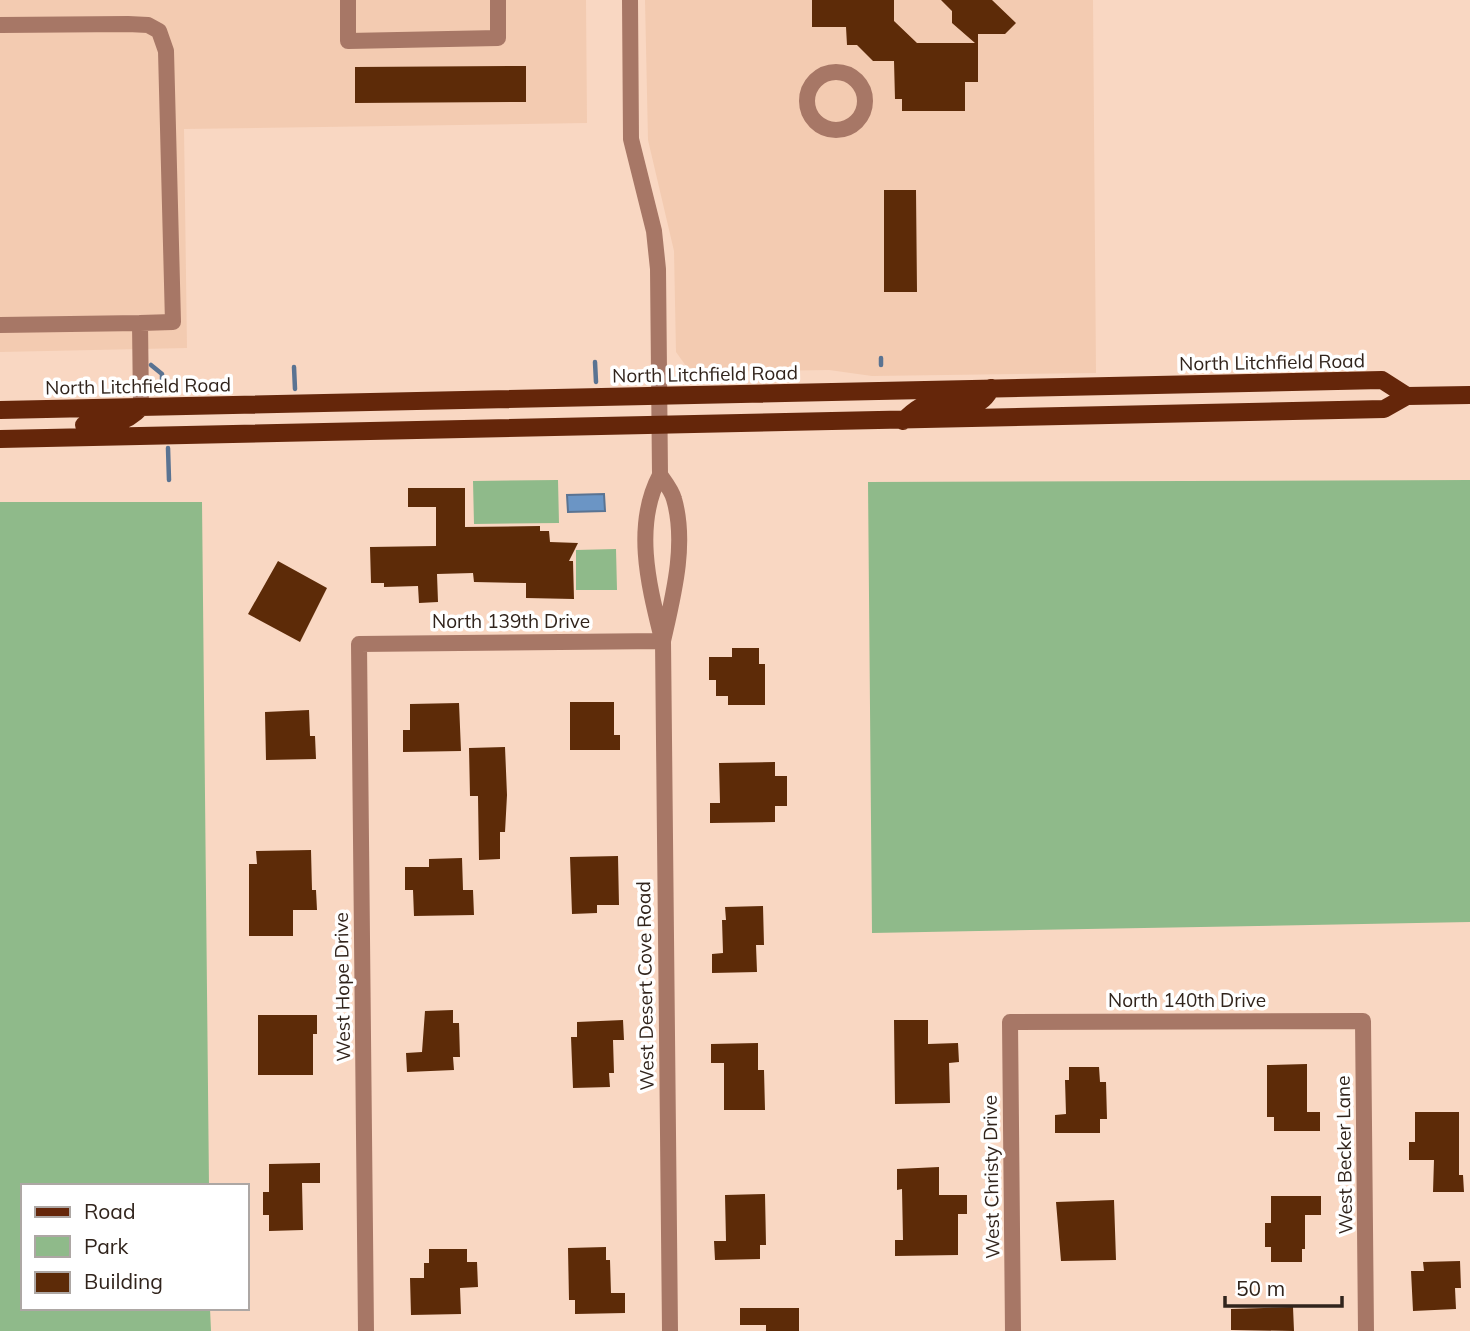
<svg xmlns="http://www.w3.org/2000/svg" width="1470" height="1331" font-family="Mulish,sans-serif">
  <style>
    .built { fill: #f3cbb1 }
    .green { fill: #8fba8a }
    .water { fill: #6b95c5; stroke: #5a7392; stroke-width: 2 }
    .lines { fill: none; stroke-linecap: round; stroke-linejoin: round }
    .stream { stroke: #5a7392; stroke-width: 4.5 }
    .building { fill: #5d2b08 }
    .minor { stroke: #a77766; stroke-width: 16 }
    .major { stroke: #65260a; stroke-width: 18 }
    .labels { text-anchor: middle; dominant-baseline: central; stroke-width: 7; stroke-linejoin: round; paint-order: stroke }
    .street-label { font-size: 19px; fill: #31241c; stroke: #fff }
  </style>
  <rect width="100%" height="100%" fill="#f9d7c2"/>
  <path class="built" d="M 0,0 L 586,0 L 587,123 L 184,129 L 187,348 L 0,352 Z
    M 645,0 L 1093,0 L 1096,373 L 872,376 L 829,370 L 699,372 L 686,366 L 676,352 L 674,251 L 648,140 Z"/>
  <path class="green" d="M 558,480 L 559,523 L 474,524 L 473,481 Z
    M 1470,480 L 1470,922 L 872,933 L 868,482 Z
    M 0,502 L 202,502 L 209,1186 L 23,1186 L 23,1308 L 210,1308 L 211,1331 L 0,1331 Z
    M 616,549 L 617,590 L 576,590 L 576,550 Z"/>
  <path class="water" d="M 604,494 L 605,511 L 568,512 L 567,495 Z"/>
  <g class="lines">
    <path class="stream" d="M 881,358 L 881,365
      M 595,362 L 596,382
      M 151,365 L 162,374 L 162,386
      M 294,367 L 295,389
      M 168,448 L 169,480"/>
  </g>
  <path class="building" d="M 812,0 L 894,0 L 894,21 L 917,43 L 975,43 L 952,23 L 952,11 L 941,0 L 992,0 L 1016,23 L 1005,34 L 978,34 L 978,82 L 965,82 L 965,111 L 902,111 L 902,99 L 895,99 L 894,61 L 873,61 L 857,45 L 847,45 L 846,27 L 812,27 Z
    M 526,66 L 526,102 L 355,103 L 355,67 Z
    M 884,190 L 916,190 L 917,292 L 884,292 Z
    M 408,488 L 465,488 L 465,527 L 540,526 L 540,531 L 549,531 L 550,542 L 578,543 L 569,561 L 573,561 L 574,599 L 526,598 L 526,583 L 474,582 L 473,573 L 437,574 L 438,602 L 419,603 L 418,586 L 384,587 L 384,583 L 371,583 L 370,547 L 436,546 L 436,507 L 408,507 Z
    M 278,561 L 327,588 L 300,642 L 248,614 Z
    M 732,648 L 759,648 L 759,664 L 765,664 L 765,705 L 728,705 L 728,696 L 716,696 L 716,680 L 709,680 L 709,657 L 732,657 Z
    M 570,702 L 614,702 L 614,735 L 620,735 L 620,750 L 570,750 Z
    M 459,703 L 461,751 L 403,752 L 403,730 L 410,730 L 410,704 Z
    M 309,710 L 310,736 L 315,736 L 316,759 L 266,760 L 265,712 Z
    M 505,747 L 507,795 L 505,832 L 500,832 L 500,859 L 479,860 L 478,796 L 470,796 L 469,748 Z
    M 775,762 L 775,776 L 787,776 L 787,806 L 775,806 L 775,822 L 710,823 L 710,803 L 720,803 L 719,763 Z
    M 311,850 L 312,890 L 316,890 L 317,910 L 293,910 L 293,936 L 249,936 L 249,864 L 257,864 L 256,851 Z
    M 618,856 L 619,905 L 597,905 L 597,913 L 572,914 L 570,857 Z
    M 462,858 L 463,890 L 473,890 L 474,915 L 414,916 L 413,890 L 405,890 L 405,867 L 429,867 L 429,859 Z
    M 763,906 L 764,945 L 756,945 L 757,972 L 712,973 L 712,954 L 723,953 L 722,920 L 726,920 L 725,907 Z
    M 453,1010 L 453,1023 L 459,1023 L 460,1057 L 453,1057 L 454,1070 L 407,1072 L 406,1053 L 422,1052 L 425,1011 Z
    M 258,1015 L 317,1015 L 317,1034 L 313,1034 L 313,1075 L 258,1075 Z
    M 623,1020 L 624,1040 L 613,1040 L 614,1073 L 609,1073 L 610,1087 L 573,1088 L 571,1037 L 577,1037 L 577,1022 Z
    M 894,1020 L 928,1020 L 928,1044 L 958,1043 L 959,1062 L 949,1063 L 950,1103 L 895,1104 Z
    M 758,1043 L 758,1070 L 764,1070 L 765,1110 L 724,1110 L 724,1063 L 711,1063 L 711,1044 Z
    M 1307,1064 L 1307,1112 L 1320,1112 L 1320,1131 L 1274,1131 L 1274,1117 L 1267,1117 L 1267,1065 Z
    M 1069,1067 L 1099,1067 L 1100,1082 L 1106,1082 L 1107,1119 L 1100,1119 L 1100,1133 L 1055,1133 L 1055,1115 L 1066,1114 L 1065,1080 L 1069,1080 Z
    M 1415,1112 L 1459,1112 L 1459,1175 L 1463,1175 L 1464,1192 L 1433,1192 L 1434,1160 L 1409,1160 L 1409,1142 L 1415,1142 Z
    M 320,1163 L 320,1183 L 302,1183 L 303,1230 L 269,1231 L 269,1215 L 263,1215 L 263,1192 L 269,1192 L 269,1164 Z
    M 939,1167 L 939,1195 L 967,1195 L 967,1214 L 958,1214 L 958,1255 L 895,1256 L 895,1240 L 903,1240 L 902,1189 L 897,1190 L 897,1169 Z
    M 765,1194 L 766,1245 L 760,1245 L 760,1259 L 715,1260 L 714,1241 L 726,1241 L 725,1195 Z
    M 1271,1196 L 1321,1196 L 1321,1215 L 1305,1215 L 1305,1249 L 1302,1249 L 1302,1262 L 1271,1262 L 1271,1247 L 1265,1247 L 1265,1223 L 1271,1223 Z
    M 1114,1200 L 1116,1260 L 1061,1261 L 1056,1202 Z
    M 606,1247 L 606,1260 L 610,1260 L 611,1293 L 625,1293 L 625,1313 L 575,1314 L 575,1300 L 569,1300 L 568,1248 Z
    M 429,1249 L 467,1249 L 467,1262 L 477,1262 L 478,1287 L 460,1288 L 461,1314 L 411,1315 L 410,1278 L 424,1278 L 424,1263 L 429,1263 Z
    M 1460,1261 L 1461,1288 L 1455,1288 L 1456,1309 L 1413,1311 L 1411,1271 L 1424,1271 L 1423,1262 Z
    M 1293,1307 L 1294,1331 L 1231,1330 L 1231,1309 Z
    M 740,1308 L 799,1308 L 799,1331 L 766,1331 L 766,1325 L 740,1325 Z"/>
  <g class="lines">
    <path class="minor" d="M 348,0 L 348,41 L 498,38 L 498,0
      M 630,0 L 631,139 L 654,231 L 658,269 L 660,475 C 633,526 649,586 662,639
      M 0,25 L 128,24 L 148,25 L 159,31 L 166,51 L 173,322 L 140,323 L 141,407
      M807 101a29 29 0 1 1 58 0a29 29 0 1 1-58 0Z
      M 0,325 L 140,323
      M 660,475 C 665,482 672,491 674,499 C 687,544 673,597 663,641 L 670,1331
      M 366,1331 L 359,644 L 663,641
      M 1013,1331 L 1010,1022 L 1363,1021 L 1366,1331"/>
    <path class="major" d="M 0,410 L 1382,380 L 1407,396
      M 903,421 C 908,417 915,409 921,407 C 947,400 977,418 991,388
      M 84,425 C 106,425 125,425 141,407
      M 0,439 L 1384,409 L 1407,396 L 1470,395"/>
  </g>
  <g class="labels">
    <g class="street-label">
      <text transform="translate(1272 362) rotate(-1)">North Litchfield Road</text>
      <text transform="translate(705 374) rotate(-1)">North Litchfield Road</text>
      <text transform="translate(138 386) rotate(-1)">North Litchfield Road</text>
      <text x="511" y="621">North 139th Drive</text>
      <text transform="translate(645 986) rotate(-91)">West Desert Cove Road</text>
      <text transform="translate(342 987) rotate(-91)">West Hope Drive</text>
      <text x="1187" y="1000">North 140th Drive</text>
      <text transform="translate(1344 1155) rotate(-91)">West Becker Lane</text>
      <text transform="translate(991 1177) rotate(-91)">West Christy Drive</text>
    </g>
  </g>
  <rect x="21" y="1184" width="228" height="126" fill="#ffffff" stroke="#ada7a4" stroke-width="2"/>
  <rect x="35" y="1207" width="35" height="10" fill="#65260a" stroke="#ada7a4" stroke-width="2"/>
  <text x="84" y="1219" font-size="21" fill="#31241c">Road</text>
  <rect x="35" y="1236" width="35" height="21" fill="#8fba8a" stroke="#ada7a4" stroke-width="2"/>
  <text x="84" y="1254" font-size="21" fill="#31241c">Park</text>
  <rect x="35" y="1272" width="35" height="21" fill="#5d2b08" stroke="#ada7a4" stroke-width="2"/>
  <text x="84" y="1289" font-size="21" fill="#31241c">Building</text>
  <path d="M1225 1296v10h117v-10" fill="none" stroke="#31241c" stroke-width="3.5"/>
  <text x="1236" y="1296" font-size="21" fill="#31241c" stroke="#ffffff" stroke-width="5" paint-order="stroke">50 m</text>
</svg>
